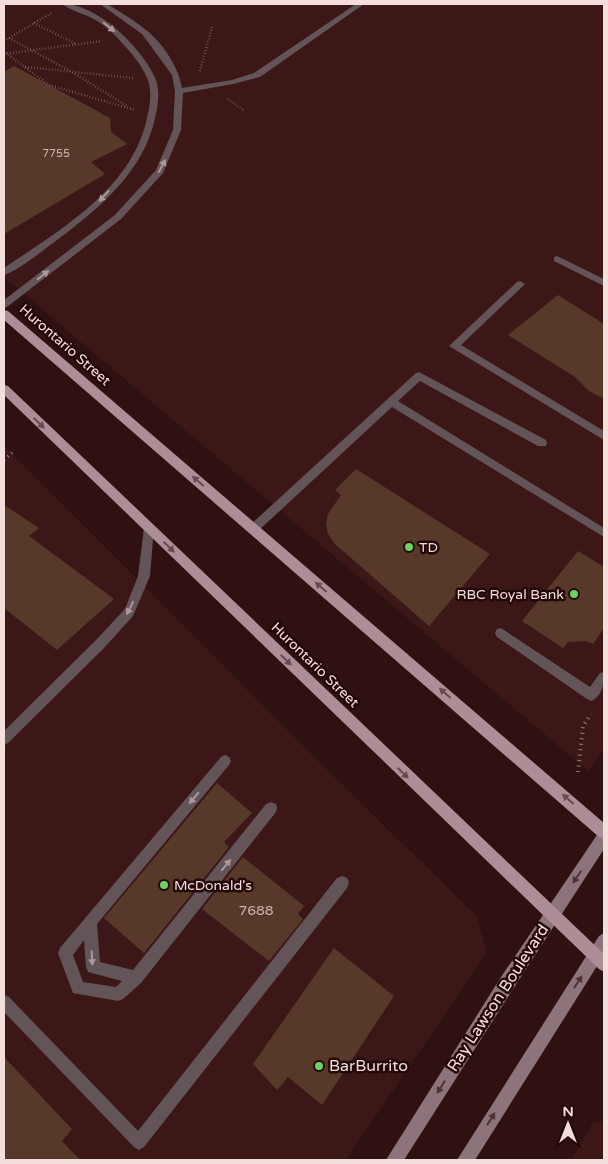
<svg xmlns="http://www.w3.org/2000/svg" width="608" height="1164" font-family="'Varela Round',sans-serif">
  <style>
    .built { fill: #3b1817 }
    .building { fill: #57392a }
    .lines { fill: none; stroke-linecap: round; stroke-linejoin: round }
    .path-far2 { stroke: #967d7c; stroke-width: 2.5; stroke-dasharray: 0.5 2.5; stroke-linecap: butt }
    .path-far1 { stroke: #967d7c; stroke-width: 3; stroke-dasharray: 1 4; stroke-linecap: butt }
    .path { stroke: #967d7c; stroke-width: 4; stroke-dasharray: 1 4.5; stroke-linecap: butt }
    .lane { fill: #635458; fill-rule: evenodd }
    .secondary { fill: #8d747b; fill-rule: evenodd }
    .primary { fill: #ad8d96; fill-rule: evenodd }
    .oneway { fill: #ab999a }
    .oneway2 { fill: #684a4f }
    .oneway3 { fill: #4d3336 }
    .poi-dot { fill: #6cd362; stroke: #230808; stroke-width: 2 }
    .labels { text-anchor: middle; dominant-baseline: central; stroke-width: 5; stroke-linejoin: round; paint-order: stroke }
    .number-label { font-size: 11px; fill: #ccb5b0 }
    .street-label { font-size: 14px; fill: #f3dedc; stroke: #230808 }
    .poi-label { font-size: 14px; fill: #f3dedc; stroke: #230808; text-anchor: start }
    .near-number-label { font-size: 14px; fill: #ccb5b0 }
    .near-street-label { font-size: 16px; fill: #f3dedc; stroke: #230808 }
    .near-poi-label { font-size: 16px; fill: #f3dedc; stroke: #230808; text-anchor: start }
  </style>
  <rect width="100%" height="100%" fill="#2e1110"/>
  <path class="built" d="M 4,4 L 604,4 L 604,749 L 588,771 L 4,277 Z
    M 4,445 L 324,767 L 476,915 L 487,952 L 346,1160 L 4,1160 Z
    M 604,1121 L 604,1160 L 571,1160 L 593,1122 Z"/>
  <path class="building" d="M 14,66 L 110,118 L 111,132 L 127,144 L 91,162 L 105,174 L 4,234 L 4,72 Z
    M 558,295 L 604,324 L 604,399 L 589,391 L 575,377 L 508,335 Z
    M 356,469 L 490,554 L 429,626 L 335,544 L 328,534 L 326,524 L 328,514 L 341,495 L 335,490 Z
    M 4,505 L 39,528 L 29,536 L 114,599 L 57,650 L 4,608 Z
    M 578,551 L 604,567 L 604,628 L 593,644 L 586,641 L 568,642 L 563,648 L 522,621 Z
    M 217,783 L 252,813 L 224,842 L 229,847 L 144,953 L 104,918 Z
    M 243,857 L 304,906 L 298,914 L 303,919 L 269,961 L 202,909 Z
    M 334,948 L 394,996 L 322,1105 L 288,1077 L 277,1090 L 253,1064 Z
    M 4,1057 L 72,1129 L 62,1141 L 80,1160 L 4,1160 Z"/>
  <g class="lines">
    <path class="path-far2" d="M 34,23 L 76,44
      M 9,38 L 72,72 L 127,106
      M 4,41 L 53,12
      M 6,53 L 49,85 L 135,110
      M 4,54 L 102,41
      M 25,67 L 133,78
      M 200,71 L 212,27
      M 228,99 L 245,111"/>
    <path class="path-far1" d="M 4,460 L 15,450"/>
    <path class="path" d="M 578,772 L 583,726 L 591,714"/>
    <path class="lane" d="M 62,4 C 83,3 111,22 125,37 C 136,48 150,65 156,80 C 160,91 158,106 155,118 C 144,170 102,206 61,237 C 47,247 20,270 4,275 L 4,268 C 60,230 132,189 147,118 C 150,106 152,92 148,80 C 143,67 132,53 122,43 C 113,32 102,23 90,17 C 81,13 70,10 62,4 Z
      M 100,4 L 107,4 C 120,12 134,20 146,30 C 163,43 179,68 182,88 L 232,80 L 254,73 L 356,4 L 364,4 L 260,77 L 233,84 L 183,93 L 181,130 L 163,173 L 121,219 L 7,307 L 4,308 L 4,300 L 115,215 L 156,170 L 173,130 L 175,91 L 172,75 L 142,34 Z
      M 557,256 L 604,279 L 604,286 L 554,261 L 554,257 Z
      M 520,281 L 525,284 L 523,286 L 461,345 L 604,431 L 604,440 L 449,346 L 517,282 Z
      M 419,372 L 546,440 L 547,443 L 546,446 L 538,446 L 420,381 L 398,401 L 604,528 L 604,537 L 392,407 L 257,532 L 249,532 L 248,529 L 249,526 L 416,373 Z
      M 149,523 L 153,525 L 154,528 L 150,576 L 133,616 L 104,648 L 8,743 L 4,745 L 4,731 L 96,640 L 125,609 L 138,576 L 144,528 L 145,525 Z
      M 501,628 L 590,687 L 600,673 L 604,672 C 604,683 603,696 591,701 L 587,699 L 497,637 L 495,633 L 497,629 Z
      M 225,755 L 229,757 L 231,761 L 229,765 L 97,924 L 100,962 L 133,970 L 266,804 L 271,802 L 276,804 L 277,808 L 276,812 L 141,983 L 123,999 L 118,1001 L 73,993 L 58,953 L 60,948 L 221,757 ZM 84,940 L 86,967 L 88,972 L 122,981 L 116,987 L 83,982 L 73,955 Z
      M 342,876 L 347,878 L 349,883 L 347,888 L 144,1147 L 139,1150 L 134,1147 L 4,1012 L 4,995 L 9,997 L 138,1131 L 337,878 Z"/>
    <path class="secondary" d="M 604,830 L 604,849 L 513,989 L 404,1160 L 386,1160 L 501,977 L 599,832 Z
      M 604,933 L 604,955 L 475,1160 L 457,1160 L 599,936 Z"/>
    <path class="primary" d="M 4,310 L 8,311 L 604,823 L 604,839 L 599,837 L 4,320 Z
      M 4,385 L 8,386 L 604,954 L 604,972 L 599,969 L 4,395 Z"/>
  </g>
  <defs><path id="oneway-solid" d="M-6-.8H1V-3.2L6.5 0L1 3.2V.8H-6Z" transform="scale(1.25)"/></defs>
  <g class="oneway">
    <use href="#oneway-solid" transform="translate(109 27) rotate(39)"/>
    <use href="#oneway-solid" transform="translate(162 166) rotate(-62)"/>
    <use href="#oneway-solid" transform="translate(104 196) rotate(133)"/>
    <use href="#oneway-solid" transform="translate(43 275) rotate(-38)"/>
    <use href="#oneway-solid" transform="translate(130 608) rotate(117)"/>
    <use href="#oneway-solid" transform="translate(194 798) rotate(130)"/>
    <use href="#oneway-solid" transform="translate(226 865) rotate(-51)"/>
    <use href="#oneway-solid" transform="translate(92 958) rotate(87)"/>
  </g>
  <g class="oneway2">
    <use href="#oneway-solid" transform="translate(39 423) rotate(44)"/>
    <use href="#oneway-solid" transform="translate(198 481) rotate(-139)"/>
    <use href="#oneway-solid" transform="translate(169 547) rotate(44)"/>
    <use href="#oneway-solid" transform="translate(321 587) rotate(-139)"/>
    <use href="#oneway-solid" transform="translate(286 660) rotate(44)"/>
    <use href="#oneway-solid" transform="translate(445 693) rotate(-139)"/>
    <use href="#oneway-solid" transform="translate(403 773) rotate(44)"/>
    <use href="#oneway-solid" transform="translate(568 799) rotate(-139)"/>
  </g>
  <g class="oneway3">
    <use href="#oneway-solid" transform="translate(577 877) rotate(124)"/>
    <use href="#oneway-solid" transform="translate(578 982) rotate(-57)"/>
    <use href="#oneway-solid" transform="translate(441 1087) rotate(122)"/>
    <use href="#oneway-solid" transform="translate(491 1119) rotate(-58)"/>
  </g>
  <g class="poi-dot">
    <circle cx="409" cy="547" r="5"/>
    <circle cx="574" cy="594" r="5"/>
    <circle cx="164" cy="885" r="5"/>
    <circle cx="319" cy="1066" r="5"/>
  </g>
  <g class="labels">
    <g class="number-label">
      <text x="56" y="153">7755</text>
    </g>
    <g class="street-label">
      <text transform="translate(65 345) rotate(41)">Hurontario Street</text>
      <text transform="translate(315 665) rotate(44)">Hurontario Street</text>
    </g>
    <g class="poi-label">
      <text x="419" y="547">TD</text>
      <text x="564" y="594" text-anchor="end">RBC Royal Bank</text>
      <text x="174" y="885">McDonald's</text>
    </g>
    <g class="near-number-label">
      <text x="256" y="910">7688</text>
    </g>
    <g class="near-street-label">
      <text transform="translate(498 998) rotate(-57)">Ray Lawson Boulevard</text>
    </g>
    <g class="near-poi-label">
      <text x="329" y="1066">BarBurrito</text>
    </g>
  </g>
  <rect width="608" height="1164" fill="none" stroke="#f3dedc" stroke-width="10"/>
  <g transform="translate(568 1124)" stroke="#230808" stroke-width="4" paint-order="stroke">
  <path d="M0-4L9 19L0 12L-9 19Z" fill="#f3dedc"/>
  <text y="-8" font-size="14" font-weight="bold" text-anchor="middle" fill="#f3dedc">N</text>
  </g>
</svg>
